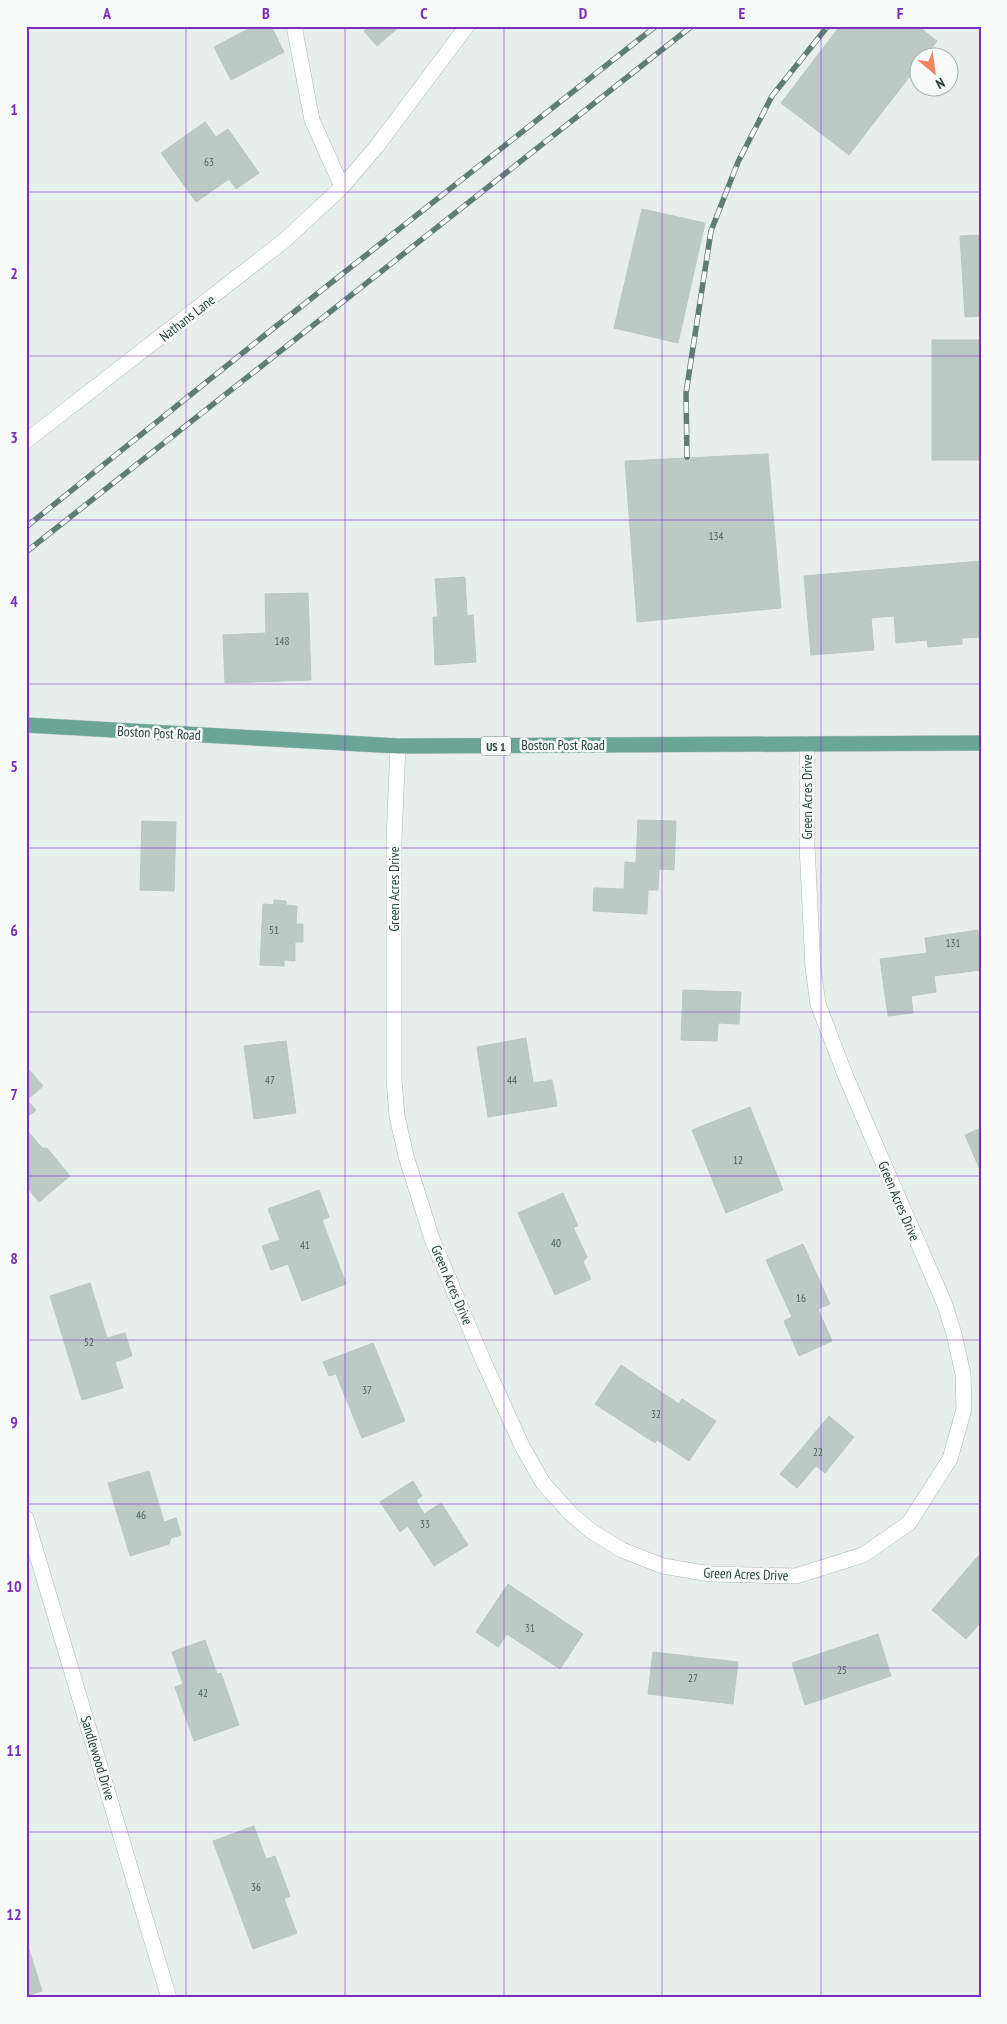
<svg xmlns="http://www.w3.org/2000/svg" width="1007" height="2024" font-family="'PT Sans Narrow',sans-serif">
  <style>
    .building { fill: #bbcac4; stroke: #b8c9c2 }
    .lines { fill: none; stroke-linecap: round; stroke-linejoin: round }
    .minor-casing { stroke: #a8b8b2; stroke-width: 16 }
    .major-casing { stroke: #c2cac8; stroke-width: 16 }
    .minor { stroke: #fff; stroke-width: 15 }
    .major { stroke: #6aa596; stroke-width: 15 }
    .rail-casing { stroke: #5f7d75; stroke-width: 5.5 }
    .rail { stroke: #f7fbf9; stroke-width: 4; stroke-dasharray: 11; stroke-linecap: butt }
    .grid { fill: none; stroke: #7b2cbf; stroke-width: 1; stroke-opacity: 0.55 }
    .labels { text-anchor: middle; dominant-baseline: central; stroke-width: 5; stroke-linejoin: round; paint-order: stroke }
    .number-label { font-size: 11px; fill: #4a645c }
    .shield { fill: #f7fbf9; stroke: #637a73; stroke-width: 1 }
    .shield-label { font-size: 12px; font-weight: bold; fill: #24423a }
    .street-label { font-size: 14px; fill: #24423a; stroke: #f7fbf9 }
    .neatline { fill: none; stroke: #7b2cbf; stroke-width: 2 }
    .grid-label { font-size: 16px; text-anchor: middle; font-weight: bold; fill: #7b2cbf }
  </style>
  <rect width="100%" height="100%" fill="#e6efeb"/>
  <path class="building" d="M 254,26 L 271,26 L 284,52 L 231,80 L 214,47 Z
    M 370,26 L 400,26 L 377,46 L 364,31 Z
    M 918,26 L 937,41 L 924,58 L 920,58 L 920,63 L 849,155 L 781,103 L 840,26 Z
    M 205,122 L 216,137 L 228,129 L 259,173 L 236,189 L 229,179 L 196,202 L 161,153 Z
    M 642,209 L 705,223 L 678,343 L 614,328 Z
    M 981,235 L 981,316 L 965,317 L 960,236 Z
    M 932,340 L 981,340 L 981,460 L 932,460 Z
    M 768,454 L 781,608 L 637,622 L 625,461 Z
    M 981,561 L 981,637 L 962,638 L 962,644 L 928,647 L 927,640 L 896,643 L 894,616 L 871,618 L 874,650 L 811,655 L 804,576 Z
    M 465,577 L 467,616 L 473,615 L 476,662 L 435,665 L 433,617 L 438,617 L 435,579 Z
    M 308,593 L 311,680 L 225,683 L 223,635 L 266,633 L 265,594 Z
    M 638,820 L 676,821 L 674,870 L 659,869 L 658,890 L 648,890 L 647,914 L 593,911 L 594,888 L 624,889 L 625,862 L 636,863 Z
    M 142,821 L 176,822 L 174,891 L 140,890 Z
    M 274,900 L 286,901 L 286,905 L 297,906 L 296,924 L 303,924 L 303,942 L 295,942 L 295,961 L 284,960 L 284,966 L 260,965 L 263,904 L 274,905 Z
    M 978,930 L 981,970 L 934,976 L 936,992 L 911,996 L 913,1013 L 888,1016 L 880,959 L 927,953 L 925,938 Z
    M 683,990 L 741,992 L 739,1024 L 718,1023 L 717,1041 L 681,1040 Z
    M 526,1038 L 533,1083 L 552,1080 L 557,1106 L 488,1117 L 477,1047 Z
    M 286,1041 L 296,1113 L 254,1119 L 244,1046 Z
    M 27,1067 L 43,1086 L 27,1100 L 36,1110 L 26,1118 Z
    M 750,1107 L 783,1190 L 726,1213 L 692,1130 Z
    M 981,1128 L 981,1172 L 965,1135 Z
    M 26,1129 L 42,1148 L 47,1148 L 70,1176 L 39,1202 L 26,1186 Z
    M 319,1190 L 329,1217 L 322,1220 L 346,1284 L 302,1301 L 288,1264 L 271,1270 L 262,1246 L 280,1240 L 268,1209 Z
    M 563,1193 L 578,1226 L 573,1227 L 587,1257 L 583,1262 L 591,1279 L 555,1295 L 518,1213 Z
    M 803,1244 L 830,1304 L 818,1309 L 832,1341 L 799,1356 L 784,1321 L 792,1317 L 766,1260 Z
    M 90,1283 L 107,1338 L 125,1333 L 132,1356 L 115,1362 L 123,1388 L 82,1400 L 50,1296 Z
    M 373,1343 L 405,1421 L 362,1438 L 336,1374 L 329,1376 L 323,1362 Z
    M 621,1365 L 679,1404 L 682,1399 L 716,1421 L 689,1461 L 657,1440 L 655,1443 L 595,1404 Z
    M 829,1416 L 854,1437 L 825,1473 L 816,1466 L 797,1488 L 780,1474 Z
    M 149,1471 L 164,1522 L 176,1518 L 181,1535 L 171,1538 L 169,1544 L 130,1556 L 108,1483 Z
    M 413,1481 L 422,1496 L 416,1500 L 424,1514 L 441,1503 L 468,1545 L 434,1566 L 408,1526 L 400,1532 L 380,1502 Z
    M 978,1556 L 981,1558 L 981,1622 L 966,1639 L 932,1610 Z
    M 508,1584 L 583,1634 L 560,1669 L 507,1634 L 498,1647 L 476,1632 Z
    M 878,1634 L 891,1676 L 805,1705 L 792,1663 Z
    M 205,1640 L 217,1674 L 221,1673 L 239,1725 L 194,1741 L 175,1687 L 183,1684 L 172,1652 Z
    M 653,1652 L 738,1662 L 733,1704 L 648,1694 Z
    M 254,1826 L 266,1859 L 275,1856 L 290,1896 L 284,1899 L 297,1933 L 253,1949 L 213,1841 Z
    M 26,1940 L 42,1991 L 32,1994 L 33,1998 L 26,1998 Z"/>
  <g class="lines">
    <defs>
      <path id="minor" d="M 294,26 L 312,120 L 342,187
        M 26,441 L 285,240 L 342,187 L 377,146 L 467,26
        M 398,746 L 394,839 L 394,1080 L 397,1116 L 406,1156 L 432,1239 L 483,1360 L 522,1446 L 543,1483 L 571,1514 L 591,1531 L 622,1550 L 663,1566 L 710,1574 L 796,1576 L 863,1555 L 909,1523 L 950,1459 L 964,1409 L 963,1374 L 954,1334 L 945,1305 L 846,1077 L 818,1004 L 813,968 L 807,845 L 807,744
        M 26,1518 L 169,1998"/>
      <path id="major" d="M 26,725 L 398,746 L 981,743"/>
    </defs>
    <use href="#minor" class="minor-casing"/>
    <use href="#major" class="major-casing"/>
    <use href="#minor" class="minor"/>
    <use href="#major" class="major"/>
    <defs>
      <path id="rail" d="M 687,457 L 686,393 L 711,231 L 738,162 L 772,96 L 828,26
        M 26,527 L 265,335 L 656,26
        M 26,552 L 692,26"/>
    </defs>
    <use href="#rail" class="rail-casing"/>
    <use href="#rail" class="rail"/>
  </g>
  <path class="grid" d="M 186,26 L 186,1998M 345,26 L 345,1998M 504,26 L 504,1998M 662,26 L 662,1998M 821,26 L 821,1998M 26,192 L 981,192M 26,356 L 981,356M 26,520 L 981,520M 26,684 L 981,684M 26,848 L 981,848M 26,1012 L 981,1012M 26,1176 L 981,1176M 26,1340 L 981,1340M 26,1504 L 981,1504M 26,1668 L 981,1668M 26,1832 L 981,1832"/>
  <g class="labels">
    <g class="number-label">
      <text x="209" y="162">63</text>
      <text x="716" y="536">134</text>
      <text x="282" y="641">148</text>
      <text x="274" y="930">51</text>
      <text x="953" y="943">131</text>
      <text x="270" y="1080">47</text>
      <text x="512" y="1080">44</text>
      <text x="738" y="1160">12</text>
      <text x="556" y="1243">40</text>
      <text x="305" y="1245">41</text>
      <text x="801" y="1298">16</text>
      <text x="89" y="1342">52</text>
      <text x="367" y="1390">37</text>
      <text x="656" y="1414">32</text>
      <text x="818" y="1452">22</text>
      <text x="141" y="1515">46</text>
      <text x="425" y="1524">33</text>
      <text x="530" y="1628">31</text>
      <text x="842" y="1670">25</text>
      <text x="693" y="1678">27</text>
      <text x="203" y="1693">42</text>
      <text x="256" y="1887">36</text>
    </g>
    <rect class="shield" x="481" y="736.5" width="30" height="19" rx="4"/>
    <g class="shield-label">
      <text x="496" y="746">US 1</text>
    </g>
    <g class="street-label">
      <text transform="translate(187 318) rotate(-38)">Nathans Lane</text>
      <text transform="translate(159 733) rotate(3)">Boston Post Road</text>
      <text x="563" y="745">Boston Post Road</text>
      <text transform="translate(807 797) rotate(-90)">Green Acres Drive</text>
      <text transform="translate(394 889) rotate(-90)">Green Acres Drive</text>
      <text transform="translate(899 1201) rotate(67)">Green Acres Drive</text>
      <text transform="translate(452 1285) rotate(67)">Green Acres Drive</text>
      <text transform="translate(746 1574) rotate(2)">Green Acres Drive</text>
      <text transform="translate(98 1758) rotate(73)">Sandlewood Drive</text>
    </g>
  </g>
  <rect width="1007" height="2024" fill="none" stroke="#f7fbf9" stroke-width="55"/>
  <g transform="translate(934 72) rotate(151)"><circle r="24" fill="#f7fbf9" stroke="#a3b1ad"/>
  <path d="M0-4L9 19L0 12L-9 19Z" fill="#f4845f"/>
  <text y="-8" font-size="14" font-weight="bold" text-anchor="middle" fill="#24423a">N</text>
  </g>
  <rect x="28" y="28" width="952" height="1968" class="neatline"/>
  <g class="grid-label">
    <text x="107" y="19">A</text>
    <text x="266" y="19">B</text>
    <text x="424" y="19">C</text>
    <text x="583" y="19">D</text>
    <text x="742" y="19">E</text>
    <text x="900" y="19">F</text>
    <text x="14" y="115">1</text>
    <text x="14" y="279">2</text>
    <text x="14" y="443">3</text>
    <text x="14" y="607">4</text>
    <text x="14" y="772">5</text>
    <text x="14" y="936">6</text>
    <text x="14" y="1100">7</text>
    <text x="14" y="1264">8</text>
    <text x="14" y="1428">9</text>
    <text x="14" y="1592">10</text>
    <text x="14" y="1756">11</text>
    <text x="14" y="1920">12</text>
  </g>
</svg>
